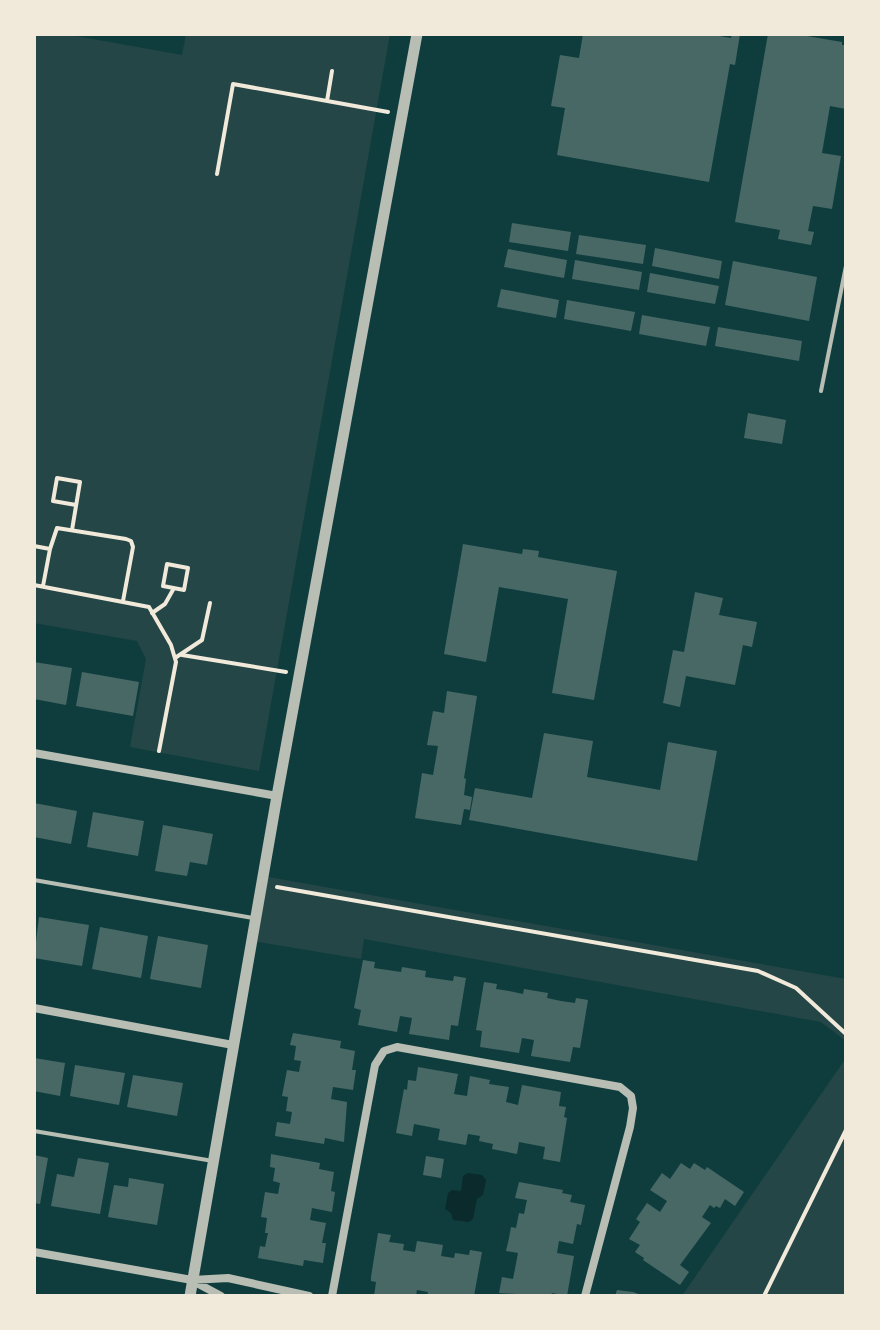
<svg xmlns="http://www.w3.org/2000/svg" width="880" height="1330" font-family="Roboto,sans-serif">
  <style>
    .green { fill: #244646 }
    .water { fill: #0a2a2b }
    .building { fill: #486865 }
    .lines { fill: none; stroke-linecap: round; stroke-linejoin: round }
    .path { stroke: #f1e9da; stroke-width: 4 }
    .service { stroke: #b8beb3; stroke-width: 4 }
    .minor { stroke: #b8beb3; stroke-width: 8 }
    .tertiary { stroke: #b8beb3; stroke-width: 11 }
  </style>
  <rect width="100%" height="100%" fill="#0f3d3e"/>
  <path class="green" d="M 34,34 L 65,34 L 182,55 L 186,34 L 390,34 L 259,771 L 130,747 L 146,659 L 137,641 L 34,623 Z
    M 263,876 L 846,979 L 846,1041 L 821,1022 L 364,939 L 361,959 L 252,941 Z
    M 846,1058 L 846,1296 L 682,1296 Z"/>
  <path class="water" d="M 468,1173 L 482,1175 L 486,1180 L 483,1195 L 477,1199 L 473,1219 L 469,1222 L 453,1220 L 451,1213 L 445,1209 L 448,1193 L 452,1190 L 461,1191 L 463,1176 Z"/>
  <path class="building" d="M 583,34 L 708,34 L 731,38 L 732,34 L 740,34 L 735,65 L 730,64 L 709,182 L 557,155 L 565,108 L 551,106 L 560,55 L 579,58 Z
    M 768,34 L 795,34 L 842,42 L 842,45 L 846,45 L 846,109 L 830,106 L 822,153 L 841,156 L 832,209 L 813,206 L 808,231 L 814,232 L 811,245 L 778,239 L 780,230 L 735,222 Z
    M 512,223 L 571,232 L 568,251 L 509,242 Z
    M 579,235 L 646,245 L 643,264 L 576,254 Z
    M 655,248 L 722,261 L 719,279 L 652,266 Z
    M 508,249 L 567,260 L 564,278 L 504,267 Z
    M 575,260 L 642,272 L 639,290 L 572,279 Z
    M 733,261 L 817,277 L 809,321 L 725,305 Z
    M 650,273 L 719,286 L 715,304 L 647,292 Z
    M 501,289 L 559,300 L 556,318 L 497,307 Z
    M 567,300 L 635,312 L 631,331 L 564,319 Z
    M 642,315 L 710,327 L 706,346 L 639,334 Z
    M 718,327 L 802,341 L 799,361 L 715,346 Z
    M 748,413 L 786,420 L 782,444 L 744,438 Z
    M 463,544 L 522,554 L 523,549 L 539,551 L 538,557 L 617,571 L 594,700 L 552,693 L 568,599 L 499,587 L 486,662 L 444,654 Z
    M 695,592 L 723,598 L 719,615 L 757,622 L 752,647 L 743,645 L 735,685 L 686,676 L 680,707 L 663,703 L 673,650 L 684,652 Z
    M 34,662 L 72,668 L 66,705 L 34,699 Z
    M 82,672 L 139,682 L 133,716 L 76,706 Z
    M 447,691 L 477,696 L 464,778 L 466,779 L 464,795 L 472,797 L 470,810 L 464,809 L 461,825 L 415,818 L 422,773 L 433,775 L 438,746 L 427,745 L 433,711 L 444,713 Z
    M 544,733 L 593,741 L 587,777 L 660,790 L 668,742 L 717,751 L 697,861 L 469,820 L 475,788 L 532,798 Z
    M 34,803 L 77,811 L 71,844 L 34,837 Z
    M 93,812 L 144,821 L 138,856 L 87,847 Z
    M 163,825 L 213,834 L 207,865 L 190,862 L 187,876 L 155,871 Z
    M 39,917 L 89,925 L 82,966 L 34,958 Z
    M 100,927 L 148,936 L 141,978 L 92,969 Z
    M 158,936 L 208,945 L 201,988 L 150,979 Z
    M 363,960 L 375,962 L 374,968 L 401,972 L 402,967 L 426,971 L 425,977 L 453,981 L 454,976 L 466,978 L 458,1026 L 451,1025 L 449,1040 L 409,1034 L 412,1018 L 400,1016 L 397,1032 L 358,1025 L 361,1010 L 354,1008 Z
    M 484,982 L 497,984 L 496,989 L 509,991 L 523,994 L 524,989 L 548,993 L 547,998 L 561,1001 L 575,1003 L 576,998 L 588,1000 L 580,1048 L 573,1047 L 570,1062 L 531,1056 L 534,1040 L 522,1038 L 519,1053 L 480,1047 L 482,1031 L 476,1030 Z
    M 293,1033 L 341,1041 L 340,1048 L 355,1051 L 352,1070 L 356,1070 L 353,1090 L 333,1087 L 331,1099 L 347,1102 L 344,1142 L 325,1138 L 324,1144 L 275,1136 L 277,1122 L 290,1124 L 292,1112 L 286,1111 L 288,1097 L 282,1096 L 287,1070 L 299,1072 L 301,1061 L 294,1060 L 296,1046 L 290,1045 Z
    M 34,1058 L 65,1063 L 60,1096 L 34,1091 Z
    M 75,1065 L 125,1073 L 119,1105 L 70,1096 Z
    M 418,1067 L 458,1074 L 454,1094 L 467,1096 L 470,1076 L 490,1080 L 489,1084 L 509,1087 L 506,1102 L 518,1105 L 522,1085 L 561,1092 L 559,1106 L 566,1107 L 564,1117 L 567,1118 L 560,1162 L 543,1159 L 545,1147 L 519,1142 L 517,1154 L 492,1149 L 493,1144 L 479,1141 L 480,1136 L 468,1134 L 466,1145 L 438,1140 L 440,1129 L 414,1124 L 412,1136 L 396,1133 L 404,1089 L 407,1090 L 408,1080 L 416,1081 Z
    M 133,1075 L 183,1083 L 177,1116 L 127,1107 Z
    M 271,1154 L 320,1163 L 319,1169 L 334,1172 L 331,1191 L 335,1192 L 332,1212 L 312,1208 L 310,1220 L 326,1223 L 322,1243 L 326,1243 L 323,1263 L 304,1260 L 303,1266 L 258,1258 L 260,1246 L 265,1247 L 268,1233 L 265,1233 L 267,1218 L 261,1217 L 265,1192 L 278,1194 L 280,1183 L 273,1181 L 275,1168 L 270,1167 Z
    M 34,1155 L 48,1158 L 40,1204 L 34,1203 Z
    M 426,1156 L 444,1159 L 441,1178 L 423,1175 Z
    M 78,1158 L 109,1163 L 100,1214 L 51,1206 L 57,1174 L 74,1177 Z
    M 681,1163 L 690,1169 L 694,1163 L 705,1170 L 707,1167 L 744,1192 L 735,1206 L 725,1199 L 720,1208 L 716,1206 L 714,1208 L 710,1205 L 702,1217 L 711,1223 L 680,1265 L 689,1272 L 680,1285 L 643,1260 L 644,1258 L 635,1252 L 640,1245 L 629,1239 L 640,1222 L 636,1219 L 647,1203 L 660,1212 L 667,1201 L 650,1190 L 662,1173 L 670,1179 Z
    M 129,1178 L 164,1184 L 157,1225 L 108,1217 L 114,1185 L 128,1187 Z
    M 519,1182 L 563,1190 L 562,1193 L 572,1195 L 570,1202 L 585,1205 L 581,1225 L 577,1224 L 573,1244 L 559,1241 L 557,1253 L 574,1256 L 567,1296 L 552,1293 L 551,1296 L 499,1293 L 502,1277 L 513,1279 L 518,1253 L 506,1251 L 509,1238 L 511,1227 L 516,1228 L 519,1213 L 524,1214 L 527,1200 L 515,1198 Z
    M 378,1233 L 391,1235 L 389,1242 L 404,1244 L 403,1250 L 415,1252 L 417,1241 L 443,1245 L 441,1256 L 454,1258 L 455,1253 L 469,1255 L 470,1250 L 482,1252 L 474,1296 L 427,1296 L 428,1292 L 417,1290 L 416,1296 L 374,1296 L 376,1282 L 371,1281 L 371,1277 Z
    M 617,1290 L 633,1292 L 644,1296 L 615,1296 Z"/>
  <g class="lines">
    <path class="path" d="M 327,101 L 332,71
      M 217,174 L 233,84 L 388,112
      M 72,530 L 80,482 L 57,478 L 53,501 L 76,505
      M 34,546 L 50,549
      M 167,564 L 188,568 L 184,590 L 163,586 Z
      M 34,585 L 149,607 L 171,645 L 176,662 L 159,751
      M 43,586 L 50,549 L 57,528 L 126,539 L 131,541 L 133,547 L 123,601
      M 152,613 L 165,604 L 174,588
      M 182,655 L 286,672
      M 175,658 L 202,640 L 210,603
      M 277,887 L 758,971 L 796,988 L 846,1034
      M 764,1296 L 846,1130"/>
    <path class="service" d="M 821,391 L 846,266
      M 34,880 L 253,918
      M 34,1131 L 213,1161"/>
    <path class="minor" d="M 34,753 L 277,796
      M 34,1008 L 233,1045
      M 34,1252 L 192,1280 L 228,1278 L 309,1296
      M 193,1281 L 221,1296
      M 332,1296 L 375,1065 L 384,1051 L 397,1047 L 620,1087 L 631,1096 L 633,1108 L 630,1127 L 585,1296"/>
    <path class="tertiary" d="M 190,1296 L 277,796 L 417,34"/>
  </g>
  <rect width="880" height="1330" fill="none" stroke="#f1e9da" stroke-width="72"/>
</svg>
